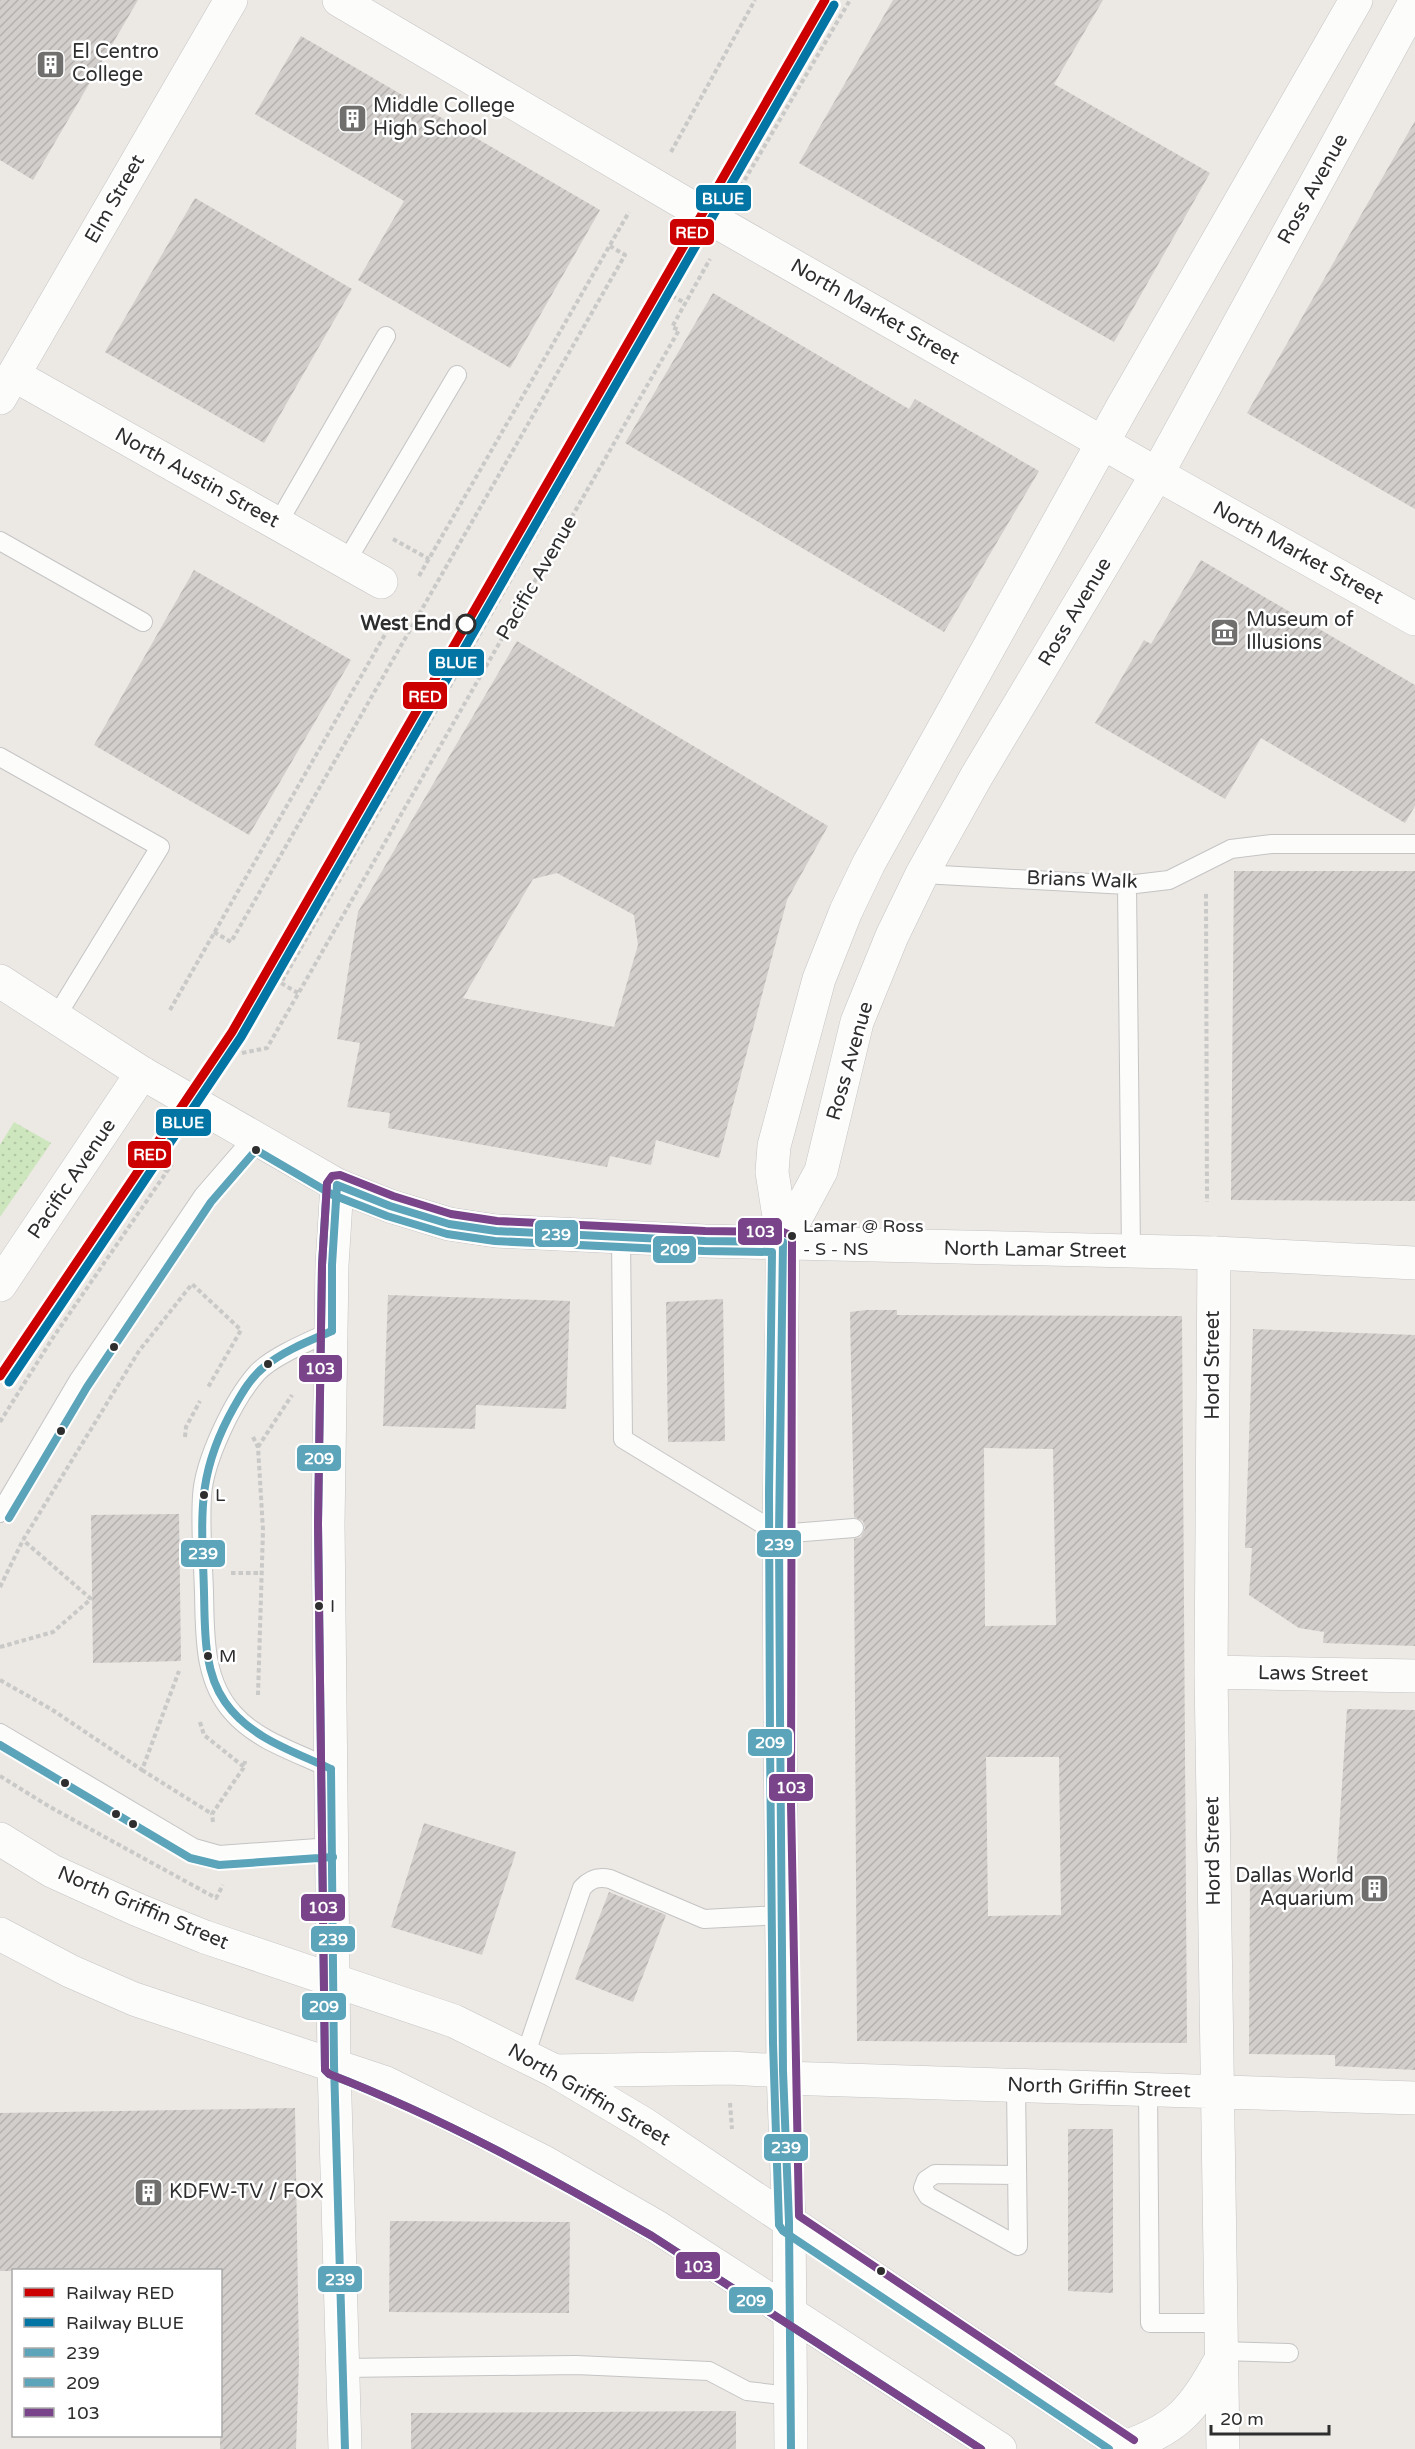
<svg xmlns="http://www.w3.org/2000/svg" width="1415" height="2449" font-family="'Varela Round',sans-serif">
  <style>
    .park { fill: url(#park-dots) }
    .building { fill: url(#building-hatch); fill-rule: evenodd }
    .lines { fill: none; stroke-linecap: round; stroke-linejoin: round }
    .service-casing { stroke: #c5c4c5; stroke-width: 20 }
    .minor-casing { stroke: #c5c4c5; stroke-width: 34 }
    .tertiary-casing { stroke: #c5c4c5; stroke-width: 34 }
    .secondary-casing { stroke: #c5c4c5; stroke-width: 34 }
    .path { stroke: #c9c9c8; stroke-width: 4; stroke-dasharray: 4.5 3; stroke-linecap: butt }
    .service { stroke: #fcfcfb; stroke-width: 18 }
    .minor { stroke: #fcfcfb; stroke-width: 33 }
    .tertiary { stroke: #fcfcfb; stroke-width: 33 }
    .secondary { stroke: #fcfcfb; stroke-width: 33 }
    .bus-1-casing { stroke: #fff; stroke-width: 12 }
    .bus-2-casing { stroke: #fff; stroke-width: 12 }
    .bus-3-casing { stroke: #fff; stroke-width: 12 }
    .bus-1 { stroke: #5ca4b9; stroke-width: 8 }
    .bus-2 { stroke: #5ca4b9; stroke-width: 8 }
    .bus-3 { stroke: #794489; stroke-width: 8 }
    .rail-1-casing { stroke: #fff; stroke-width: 14 }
    .rail-2-casing { stroke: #fff; stroke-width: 14 }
    .rail-1 { stroke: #c00; stroke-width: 9 }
    .rail-2 { stroke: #0275a4; stroke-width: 9 }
    .stop-dot { fill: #fff; stroke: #2e2e2e; stroke-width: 3 }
    .bus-dot { fill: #2e2e2e; stroke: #fff; stroke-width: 2 }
    .labels { text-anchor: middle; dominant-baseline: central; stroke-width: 5; stroke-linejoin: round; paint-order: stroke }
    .bus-label { font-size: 18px; fill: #2e2e2e; stroke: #fff; text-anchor: start }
    .poi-label { font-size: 20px; fill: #2e2e2e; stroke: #fff; text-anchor: start }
    .street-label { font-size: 20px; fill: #2e2e2e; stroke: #fff }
    .stop-label { font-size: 20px; font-weight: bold; fill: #2e2e2e; stroke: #fff; text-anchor: end }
    .line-badge { stroke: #fff; stroke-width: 2 }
    .badge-label { font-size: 16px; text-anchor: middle; font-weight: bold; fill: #fff }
  </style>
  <defs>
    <pattern id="park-dots" width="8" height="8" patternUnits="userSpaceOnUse" patternTransform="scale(1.5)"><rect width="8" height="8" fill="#cee6be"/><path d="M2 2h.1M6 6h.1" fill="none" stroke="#b1c6a4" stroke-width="1.8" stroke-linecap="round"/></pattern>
    <pattern id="building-hatch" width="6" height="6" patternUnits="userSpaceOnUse" patternTransform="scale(1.5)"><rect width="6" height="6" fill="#d1cecb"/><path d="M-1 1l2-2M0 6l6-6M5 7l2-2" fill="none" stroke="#b4b1af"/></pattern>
  </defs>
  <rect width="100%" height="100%" fill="#ece8e4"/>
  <path class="park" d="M 14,1122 L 51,1143 L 0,1217 L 0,1145 Z"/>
  <path class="building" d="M 0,0 L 138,0 L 33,180 L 0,160 Z
    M 893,0 L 1103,0 L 1054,84 L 1210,173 L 1114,342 L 799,163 Z
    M 301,36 L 600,210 L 510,368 L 358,280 L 404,201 L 255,114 Z
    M 1415,121 L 1415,509 L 1247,413 Z
    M 195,198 L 352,289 L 264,443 L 105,352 Z
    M 713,293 L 909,409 L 915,399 L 1039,471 L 944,632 L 625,443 Z
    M 1201,560 L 1415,685 L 1415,806 L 1405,823 L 1261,738 L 1225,799 L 1095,723 L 1144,640 L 1151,644 Z
    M 194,570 L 351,660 L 249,835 L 94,745 Z
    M 517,641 L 828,826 L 787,900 L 719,1158 L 656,1140 L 651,1165 L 610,1156 L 607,1167 L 388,1128 L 390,1113 L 347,1107 L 360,1043 L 337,1039 L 358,912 ZM 557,873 L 634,915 L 638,945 L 614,1027 L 463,998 L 533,879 Z
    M 1234,871 L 1415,871 L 1415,1201 L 1231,1200 Z
    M 388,1295 L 570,1301 L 566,1409 L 476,1405 L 475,1429 L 383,1426 Z
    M 723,1299 L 725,1441 L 668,1442 L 666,1302 Z
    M 866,1310 L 897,1310 L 897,1315 L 1182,1316 L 1187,2043 L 857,2041 L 854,1539 L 861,1537 L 865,1528 L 863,1521 L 854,1517 L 850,1312 ZM 984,1448 L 1053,1449 L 1056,1625 L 985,1626 ZM 986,1757 L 1059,1757 L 1061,1915 L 988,1916 Z
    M 1253,1329 L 1415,1335 L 1415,1646 L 1323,1643 L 1324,1632 L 1299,1628 L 1249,1595 L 1252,1548 L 1245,1548 Z
    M 179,1514 L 181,1661 L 93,1663 L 91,1515 Z
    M 1347,1709 L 1415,1710 L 1415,2070 L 1335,2066 L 1335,2055 L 1249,2054 L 1250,1875 L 1336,1876 Z
    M 424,1823 L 516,1852 L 482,1955 L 391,1927 Z
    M 609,1892 L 666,1915 L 633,2002 L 575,1979 Z
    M 295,2108 L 299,2361 L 296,2449 L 220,2449 L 220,2271 L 0,2271 L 0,2113 Z
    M 1068,2129 L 1113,2129 L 1113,2293 L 1068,2291 Z
    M 390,2221 L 570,2222 L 569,2313 L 389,2312 Z
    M 736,2411 L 736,2449 L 411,2449 L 411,2413 Z"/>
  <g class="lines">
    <defs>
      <path id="service" d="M 278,523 L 386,336
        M 0,541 L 143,622
        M 346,562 L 457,375
        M 0,757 L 160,847 L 56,1017
        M 922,874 L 1127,885 L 1169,880 L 1231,849 L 1272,844 L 1415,844
        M 1127,885 L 1131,1252
        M 621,1237 L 623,1439 L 779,1534 L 854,1528
        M 0,1513 L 78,1381 L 203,1196 L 254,1137
        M 0,1733 L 194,1848 L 219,1855 L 332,1847
        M 331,1769 C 299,1753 257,1741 233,1713 C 203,1680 205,1634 204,1592 C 203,1560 200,1528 202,1496 C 204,1461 233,1400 257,1373 C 273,1356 310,1341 332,1331
        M 525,2056 L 582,1888 C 590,1879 598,1876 610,1879 L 704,1919 L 781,1915
        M 1016,2085 L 1018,2246 L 928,2196 L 923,2188 L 926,2180 L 935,2174 L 1017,2175
        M 1148,2089 L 1150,2323 L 1220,2323
        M 1220,2351 L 1289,2353
        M 343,2368 L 576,2365 L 709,2371 L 747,2391 L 791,2396"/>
      <path id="minor" d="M 14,375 L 381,582
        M 1157,474 L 1415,619
        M 1214,1253 L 1211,1672 L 1223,2449
        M 0,1285 L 142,1073
        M 1211,1672 L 1415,1676
        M 555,2071 L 730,2068 L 783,2071
        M 783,2078 L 1415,2098"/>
      <path id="tertiary" d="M 339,0 L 703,214 L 1157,474
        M 337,1185 L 332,1265 L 328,1524 L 334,2065 L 345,2449"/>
      <path id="secondary" d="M 0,398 L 231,0
        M 0,981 L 142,1073 L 337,1185 L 390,1206 L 449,1224 L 496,1231 L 705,1241 L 1214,1253 L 1415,1263
        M 783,1242 L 821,1171 L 857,1022 L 892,936 L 922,874 L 976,777 L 1157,474 L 1415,2
        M 0,1839 L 52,1871 L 138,1910 L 205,1937 L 454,2021 L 555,2071 L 644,2124 L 1128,2449
        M 0,1934 L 70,1971 L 134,1999 L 386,2083 L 544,2162 L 657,2227 L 1000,2449
        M 1125,2447 C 1179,2428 1193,2409 1220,2361
        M 791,2449 L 789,2222 L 783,2071 L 780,1714 L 779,1534 L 783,1242 L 772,1172 L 774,1146 L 819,979 L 846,911 L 869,863 L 1123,406 L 1356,0"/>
    </defs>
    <use href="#service" class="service-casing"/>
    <use href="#minor" class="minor-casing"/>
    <use href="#tertiary" class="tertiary-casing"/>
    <use href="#secondary" class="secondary-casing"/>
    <path class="path" d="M 671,152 L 755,0
      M 737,193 L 850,0
      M 393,539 L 429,559
      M 419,576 L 629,212
      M 1206,894 L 1207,1202
      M 214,932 L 231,942 L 625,255 L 610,246
      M 298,993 L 281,983 L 672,296 L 685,303
      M 170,1010 L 395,617
      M 242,1053 L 267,1048 L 679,330 L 672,327 L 710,259
      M 158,1165 L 167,1171
      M 0,1422 L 52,1339 L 172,1164
      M 185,1437 L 186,1427 L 200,1401
      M 253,1437 L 258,1447 L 263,1530 L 258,1695
      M 258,1447 L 292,1395
      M 231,1573 L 262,1573
      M 0,1587 L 23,1540 L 139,1351 L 192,1284 L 241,1330 L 207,1389
      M 0,1647 L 53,1632 L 91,1599 L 23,1540
      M 0,1680 L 51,1709 L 142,1770 L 179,1671
      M 200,1722 L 204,1735 L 244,1767
      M 142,1770 L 212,1814
      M 0,1776 L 50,1807 L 216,1898 L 223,1885
      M 213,1822 L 212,1814 L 244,1767 L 245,1761
      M 730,2103 L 732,2129"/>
    <use href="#service" class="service"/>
    <use href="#minor" class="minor"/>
    <use href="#tertiary" class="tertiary"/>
    <use href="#secondary" class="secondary"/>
    <defs>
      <path id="bus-1" d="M 337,1185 L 390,1206 L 449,1224 L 496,1231 L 705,1241 L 783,1242
        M 783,1242 L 779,1534 L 780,1714 L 783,2071 L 789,2222 L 791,2449
        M 332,1331 L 332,1265 L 337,1185
        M 331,1769 L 334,2065 L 345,2449
        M 331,1769 C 293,1751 250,1738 225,1702 C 203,1671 205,1628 204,1592 C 202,1517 195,1476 234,1407 C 242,1393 251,1377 264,1367 C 283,1351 309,1341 332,1331"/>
      <path id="bus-2" d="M 327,1184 L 322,1265 L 318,1524 L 325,2070 L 329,2074 C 445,2119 544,2174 652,2236 L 981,2449
        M 9,1518 L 87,1387 L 211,1202 L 256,1150 L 333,1195 L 387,1216 L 447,1234 L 495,1241 L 704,1251 L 772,1252 L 769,1493 L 770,1744 L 773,2043 L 779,2225 L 783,2231 L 1109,2449
        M 0,1745 L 190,1858 L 219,1865 L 333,1857"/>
      <path id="bus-3" d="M 981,2449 L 652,2236 C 544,2174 445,2119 329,2074 L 325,2070 L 318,1524 L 322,1265 L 327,1183 L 332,1176 L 340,1175 L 393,1196 L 451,1214 L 497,1221 L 705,1231 L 783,1232 L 792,1236 L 791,1804 L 799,2216 L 1134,2440"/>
    </defs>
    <use href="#bus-1" class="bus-1-casing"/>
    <use href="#bus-2" class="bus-2-casing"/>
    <use href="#bus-3" class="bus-3-casing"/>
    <use href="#bus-1" class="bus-1"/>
    <use href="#bus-2" class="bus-2"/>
    <use href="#bus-3" class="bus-3"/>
    <defs>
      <path id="rail-1" d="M 0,1376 L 232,1032 L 825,0"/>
      <path id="rail-2" d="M 9,1382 L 241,1037 L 834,5"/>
    </defs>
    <use href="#rail-1" class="rail-1-casing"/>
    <use href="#rail-2" class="rail-2-casing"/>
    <use href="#rail-1" class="rail-1"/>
    <use href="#rail-2" class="rail-2"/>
  </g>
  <defs>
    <symbol id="building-square" viewBox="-11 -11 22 22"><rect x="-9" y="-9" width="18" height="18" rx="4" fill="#706f6e" stroke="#fff"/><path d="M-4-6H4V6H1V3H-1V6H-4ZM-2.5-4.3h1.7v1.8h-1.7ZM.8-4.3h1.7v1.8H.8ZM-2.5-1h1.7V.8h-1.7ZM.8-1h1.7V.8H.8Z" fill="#fff"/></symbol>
    <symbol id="museum-square" viewBox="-11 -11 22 22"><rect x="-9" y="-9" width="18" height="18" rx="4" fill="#706f6e" stroke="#fff"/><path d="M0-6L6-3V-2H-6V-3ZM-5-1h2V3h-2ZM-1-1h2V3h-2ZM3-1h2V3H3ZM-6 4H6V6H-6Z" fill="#fff"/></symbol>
  </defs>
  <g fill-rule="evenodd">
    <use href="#building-square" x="34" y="48" width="33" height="33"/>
    <use href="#building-square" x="336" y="102" width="33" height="33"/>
    <use href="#museum-square" x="1208" y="616" width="33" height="33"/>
    <use href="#building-square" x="1358" y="1872" width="33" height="33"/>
    <use href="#building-square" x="132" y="2176" width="33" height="33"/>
  </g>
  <circle class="stop-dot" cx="466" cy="624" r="9"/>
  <g class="bus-dot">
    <circle cx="256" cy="1150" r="5"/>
    <circle cx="792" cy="1236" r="5"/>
    <circle cx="114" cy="1347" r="5"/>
    <circle cx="268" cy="1364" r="5"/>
    <circle cx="61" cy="1431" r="5"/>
    <circle cx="204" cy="1495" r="5"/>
    <circle cx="319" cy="1606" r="5"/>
    <circle cx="208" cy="1656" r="5"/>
    <circle cx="65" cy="1783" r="5"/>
    <circle cx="116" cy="1814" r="5"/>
    <circle cx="133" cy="1824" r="5"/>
    <circle cx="881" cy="2271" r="5"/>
  </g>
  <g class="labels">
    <g class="bus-label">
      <text x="803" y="1226">Lamar @ Ross<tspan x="803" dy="23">- S - NS</tspan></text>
      <text x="215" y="1495">L</text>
      <text x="330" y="1606">I</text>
      <text x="219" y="1656">M</text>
    </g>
    <g class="poi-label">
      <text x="72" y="52">El Centro<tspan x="72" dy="23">College</tspan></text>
      <text x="373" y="106">Middle College<tspan x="373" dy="23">High School</tspan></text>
      <text x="1246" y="620">Museum of<tspan x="1246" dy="23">Illusions</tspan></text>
      <text x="1354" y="1876" text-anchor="end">Dallas World<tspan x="1354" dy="23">Aquarium</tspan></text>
      <text x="169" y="2192">KDFW-TV / FOX</text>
    </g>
    <g class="street-label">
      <text transform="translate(1313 189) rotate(-61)">Ross Avenue</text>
      <text transform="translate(115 199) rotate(-60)">Elm Street</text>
      <text transform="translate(875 312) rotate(30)">North Market Street</text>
      <text transform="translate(197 478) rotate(29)">North Austin Street</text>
      <text transform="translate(1298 553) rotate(29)">North Market Street</text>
      <text transform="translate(537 578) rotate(-60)">Pacific Avenue</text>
      <text transform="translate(1075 612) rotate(-59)">Ross Avenue</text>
      <text transform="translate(1082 880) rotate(2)">Brians Walk</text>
      <text transform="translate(850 1061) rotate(-74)">Ross Avenue</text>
      <text transform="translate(72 1179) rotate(-56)">Pacific Avenue</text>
      <text transform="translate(1035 1250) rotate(1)">North Lamar Street</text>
      <text transform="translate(1213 1365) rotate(-90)">Hord Street</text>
      <text transform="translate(1313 1674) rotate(1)">Laws Street</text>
      <text transform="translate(1213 1851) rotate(-91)">Hord Street</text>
      <text transform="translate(143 1908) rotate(23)">North Griffin Street</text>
      <text transform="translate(1099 2088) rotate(2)">North Griffin Street</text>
      <text transform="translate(589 2095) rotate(30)">North Griffin Street</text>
    </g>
    <g class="stop-label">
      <text x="451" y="624">West End</text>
    </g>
  </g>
  <g class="line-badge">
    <rect x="695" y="184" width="57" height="28" rx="6" fill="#0275a4"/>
    <rect x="669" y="218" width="46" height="28" rx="6" fill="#c00"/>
    <rect x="428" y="648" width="57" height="29" rx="6" fill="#0275a4"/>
    <rect x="402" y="681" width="46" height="29" rx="6" fill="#c00"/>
    <rect x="155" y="1108" width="57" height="29" rx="6" fill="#0275a4"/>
    <rect x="127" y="1140" width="45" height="29" rx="6" fill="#c00"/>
    <rect x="737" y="1217" width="46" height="29" rx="6" fill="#794489"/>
    <rect x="534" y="1219" width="45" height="29" rx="6" fill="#5ca4b9"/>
    <rect x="652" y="1235" width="45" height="29" rx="6" fill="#5ca4b9"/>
    <rect x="298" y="1354" width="45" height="29" rx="6" fill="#794489"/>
    <rect x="296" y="1444" width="46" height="28" rx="6" fill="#5ca4b9"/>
    <rect x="756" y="1529" width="46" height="29" rx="6" fill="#5ca4b9"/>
    <rect x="180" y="1539" width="46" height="29" rx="6" fill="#5ca4b9"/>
    <rect x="747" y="1728" width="46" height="29" rx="6" fill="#5ca4b9"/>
    <rect x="768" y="1773" width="46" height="29" rx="6" fill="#794489"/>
    <rect x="300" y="1893" width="46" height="29" rx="6" fill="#794489"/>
    <rect x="310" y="1925" width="46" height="28" rx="6" fill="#5ca4b9"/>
    <rect x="301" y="1992" width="46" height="29" rx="6" fill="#5ca4b9"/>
    <rect x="763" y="2133" width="46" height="29" rx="6" fill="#5ca4b9"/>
    <rect x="675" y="2251" width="46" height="29" rx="6" fill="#794489"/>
    <rect x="317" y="2265" width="46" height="28" rx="6" fill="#5ca4b9"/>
    <rect x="728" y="2286" width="46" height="28" rx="6" fill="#5ca4b9"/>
  </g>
  <g class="badge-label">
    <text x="723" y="204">BLUE</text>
    <text x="692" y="238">RED</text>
    <text x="456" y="668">BLUE</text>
    <text x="425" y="702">RED</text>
    <text x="183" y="1128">BLUE</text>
    <text x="150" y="1160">RED</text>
    <text x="760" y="1237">103</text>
    <text x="556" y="1240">239</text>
    <text x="675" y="1255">209</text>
    <text x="320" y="1374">103</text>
    <text x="319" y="1464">209</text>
    <text x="779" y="1550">239</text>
    <text x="203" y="1559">239</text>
    <text x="770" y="1748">209</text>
    <text x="791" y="1793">103</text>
    <text x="323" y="1913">103</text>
    <text x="333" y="1945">239</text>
    <text x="324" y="2012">209</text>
    <text x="786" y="2153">239</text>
    <text x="698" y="2272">103</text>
    <text x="340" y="2285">239</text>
    <text x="751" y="2306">209</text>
  </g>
  <rect x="12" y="2269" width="210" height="168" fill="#ffffff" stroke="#ababab" stroke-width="1.5"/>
  <rect x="24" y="2288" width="30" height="9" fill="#cc0000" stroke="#ababab" stroke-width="1.5"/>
  <text x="66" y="2299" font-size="18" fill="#2e2e2e">Railway RED</text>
  <rect x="24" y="2318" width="30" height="9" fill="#0275a4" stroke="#ababab" stroke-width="1.5"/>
  <text x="66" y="2329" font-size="18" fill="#2e2e2e">Railway BLUE</text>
  <rect x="24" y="2348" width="30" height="9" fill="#5ca4b9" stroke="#ababab" stroke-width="1.5"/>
  <text x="66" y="2359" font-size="18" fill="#2e2e2e">239</text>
  <rect x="24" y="2378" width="30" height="9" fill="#5ca4b9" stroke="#ababab" stroke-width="1.5"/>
  <text x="66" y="2389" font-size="18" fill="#2e2e2e">209</text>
  <rect x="24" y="2408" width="30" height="9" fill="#794489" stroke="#ababab" stroke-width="1.5"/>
  <text x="66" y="2419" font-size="18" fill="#2e2e2e">103</text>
  <path d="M1211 2425v9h118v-9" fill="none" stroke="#2e2e2e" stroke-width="3"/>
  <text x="1220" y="2425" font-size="18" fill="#2e2e2e" stroke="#ffffff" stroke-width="4.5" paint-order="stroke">20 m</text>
</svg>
